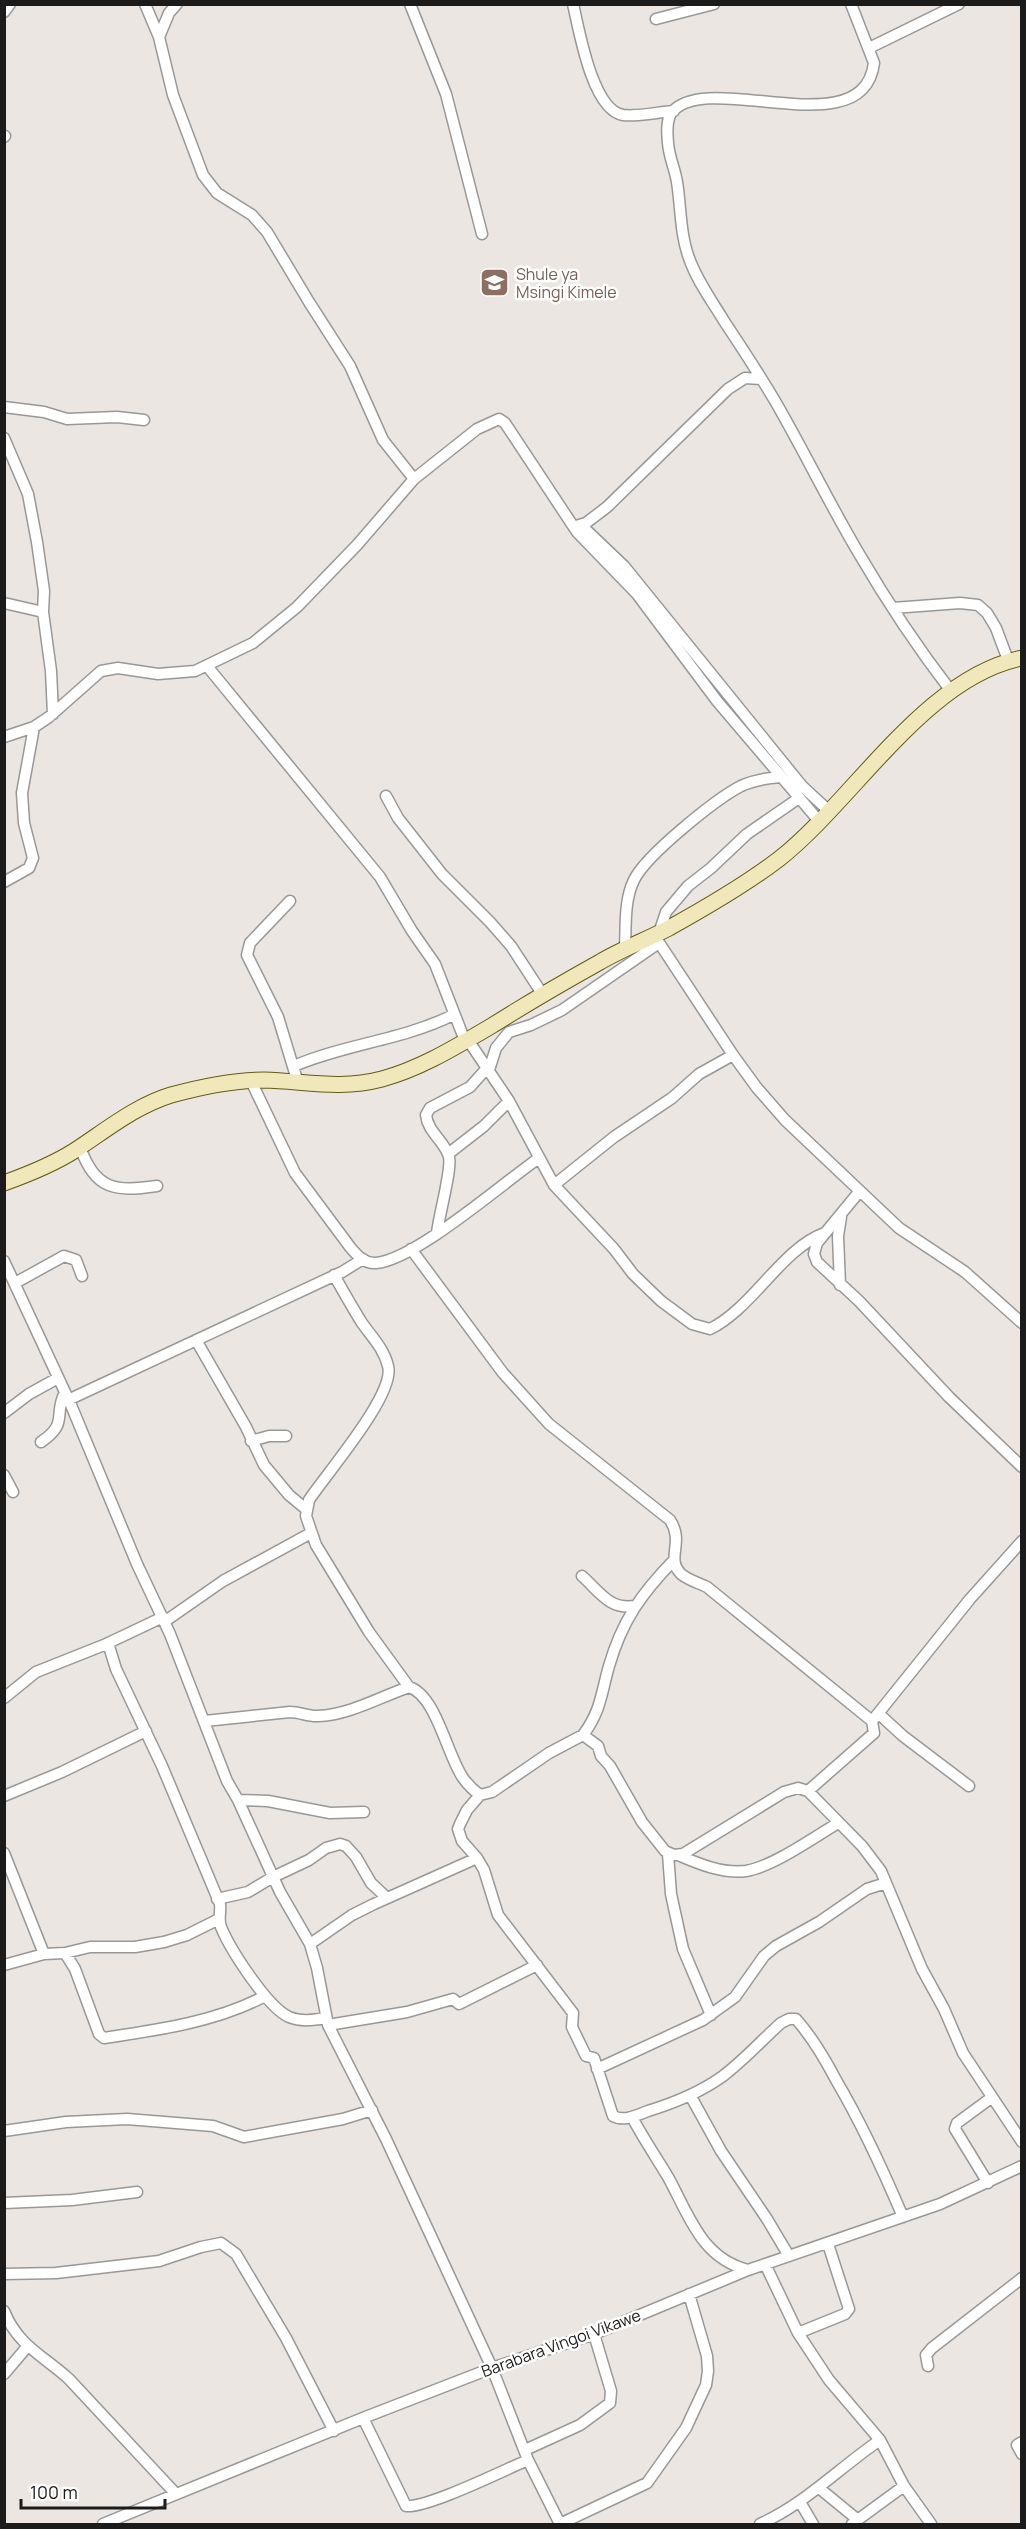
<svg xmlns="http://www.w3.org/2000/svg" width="1026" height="2529" font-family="Manrope,sans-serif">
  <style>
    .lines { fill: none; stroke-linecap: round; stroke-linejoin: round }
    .street-casing { stroke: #989898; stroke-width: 13 }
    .secondary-casing { stroke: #635b12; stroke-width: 17 }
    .street { stroke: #fff; stroke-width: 10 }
    .secondary { stroke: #f0e8bb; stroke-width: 15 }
    .labels { text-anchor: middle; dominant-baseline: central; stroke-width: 5; stroke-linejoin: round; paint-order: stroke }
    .education-label { font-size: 16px; fill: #785e54; stroke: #fff; text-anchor: start }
    .street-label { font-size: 16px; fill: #1b1b1b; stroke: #fff }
  </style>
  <rect width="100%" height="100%" fill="#ebe6e2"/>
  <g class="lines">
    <defs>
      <path id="street" d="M 145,4 L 159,37 L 173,95 L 203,175 L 217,193 L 252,215 L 267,232 L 309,302 L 350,366 L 383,440 L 414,479
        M 410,4 L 446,94 L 482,234
        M 573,4 C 579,29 592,110 623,115 C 638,117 658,112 674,111
        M 851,4 L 874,63 C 863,148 709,69 672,112 C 666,120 667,133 668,143 C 669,157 675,169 677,182 C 681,207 680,234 689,258 C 697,281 712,301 724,321 C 742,348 759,374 775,401 C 804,451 829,503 858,552 C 886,600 917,647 951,691
        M 4,12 L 10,4
        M 656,19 L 714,4
        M 159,37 L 169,13 L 177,4
        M 869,48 L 959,4
        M 4,137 L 5,136
        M 4,407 L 44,412 L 67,419 L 117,417 L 144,420
        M 4,438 L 28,494 L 37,542 L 44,591 L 43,612 L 51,671 L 53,714
        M 581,525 L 624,566 L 802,786 L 829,811
        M 576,526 L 586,523 L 607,507 L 728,389 L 745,378 L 761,379
        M 4,603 L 43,612
        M 893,608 L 960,603 L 978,605 L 987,613 L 996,628 L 1008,660
        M 207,666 L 380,877 L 412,931 L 435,964 L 465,1041
        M 4,737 L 34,727 L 49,717 L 101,671 L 118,668 L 158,674 L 195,671 L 253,643 L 297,607 L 357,545 L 414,479 L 477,429 L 499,419 L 505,423 L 577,532 L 637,594 L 717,701 L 819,821
        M 386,796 L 398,818 L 442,874 L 490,922 L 511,946 L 543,995
        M 4,882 L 29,868 L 33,858 L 24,823 L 22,793 L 34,727
        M 290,901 L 250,943 L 247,955 L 278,1017 L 298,1083
        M 659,933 L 666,912 L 688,886 L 711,868 L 747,834 L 799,798
        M 654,935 L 733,1055 L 757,1088 L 785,1120 L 899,1228 L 965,1272 L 1022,1323
        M 625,948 C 626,926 624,900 634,880 C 646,855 716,799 741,786 C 754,780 767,778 781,777
        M 468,1040 L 509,1101 L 554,1185 L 614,1249 L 633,1274 L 661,1301 L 692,1324 L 710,1329 C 753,1308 782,1248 825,1233
        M 294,1066 C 345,1044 403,1040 453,1015
        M 489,1070 L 496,1048 L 509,1032 L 531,1025 L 562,1010 L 659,943
        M 251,1081 L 295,1173 L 350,1247 C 357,1255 364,1264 376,1263 C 415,1260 503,1183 539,1158
        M 80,1147 C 95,1190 115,1192 157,1186
        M 448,1154 L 484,1126 L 509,1101
        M 554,1185 L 614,1137 L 672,1098 L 699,1074 L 733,1055
        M 859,1192 L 817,1243 L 814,1254 L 817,1262 L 859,1301 L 949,1397 L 1022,1467
        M 437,1233 C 439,1215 452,1169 449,1157 C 445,1141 428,1133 426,1115 L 430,1108 L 470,1087 L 487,1068
        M 411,1249 L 503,1373 L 549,1424 L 670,1520 C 685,1543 665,1558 681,1574 C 688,1580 699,1583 707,1587 L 872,1721 L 874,1733 L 808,1791
        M 4,1261 L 71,1405 L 137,1564 L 170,1634 L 227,1781 L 238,1800 L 280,1892 L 310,1944 L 317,1968 L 328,2025 L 386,2139 L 437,2249 L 492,2368 L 528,2460 L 560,2524
        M 334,1275 C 343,1291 352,1307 362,1323 C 372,1337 384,1349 388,1366 C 396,1394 326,1474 309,1500 L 306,1516 L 316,1545 L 369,1632 L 409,1687
        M 15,1283 L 64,1256 L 76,1260 L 82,1276
        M 840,1285 L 838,1236 L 841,1217
        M 196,1340 L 246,1427 L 264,1465 L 289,1495 L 307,1510
        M 68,1400 L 342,1272 L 363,1259
        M 4,1413 L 29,1394 L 58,1378
        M 251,1441 L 269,1436 L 286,1436
        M 41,1442 C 69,1423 53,1416 65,1392
        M 4,1475 L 13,1492
        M 582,1576 C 599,1591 609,1610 635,1606
        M 164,1622 L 223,1581 L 311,1533
        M 108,1643 L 116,1669 L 162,1766 L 220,1904 C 221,1912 218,1920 221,1927 C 230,1949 267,2007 289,2017 C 301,2022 314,2020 326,2018
        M 4,1698 L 36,1672 L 104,1645 L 163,1617
        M 879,1714 L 903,1736 L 969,1786
        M 205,1721 L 290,1712 C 300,1712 309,1717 318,1716 C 349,1715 380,1697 409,1687 C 436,1695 447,1755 463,1778 C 468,1785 473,1790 480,1795 L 492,1792 L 549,1753 L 583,1735 L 598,1746 L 601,1756 L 610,1766 L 642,1822 L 665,1851 L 674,1855 L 683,1854 L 784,1792 L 798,1788 L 808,1791 L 862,1846 L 881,1871 L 922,1969 L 944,2009 L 963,2053 L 1022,2142
        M 872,1721 L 970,1599 L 1022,1541
        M 583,1735 C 601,1711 601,1694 609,1666 C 622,1621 641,1594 674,1560
        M 480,1795 L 467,1810 L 460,1824 L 458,1829 L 462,1841 L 477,1858 L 484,1870 L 498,1915 L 573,2013 L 572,2027 L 586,2056 L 594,2058 L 613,2116 C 624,2122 637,2115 648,2111 C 674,2103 701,2092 723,2076 C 744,2060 762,2040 781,2023 L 789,2019 L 796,2019 C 812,2037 825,2059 836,2080 C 862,2124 883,2170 903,2217
        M 4,1796 L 62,1772 L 146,1731
        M 238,1800 L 268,1801 L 330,1813 L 364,1812
        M 4,1853 L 44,1954
        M 668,1854 L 671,1894 L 683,1949 L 711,2015
        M 678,1855 C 699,1864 723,1874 746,1871 C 772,1867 815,1837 838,1823
        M 217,1899 L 248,1892 L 273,1877 L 309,1860 L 326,1848 L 340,1844 L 346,1846 L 356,1857 L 371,1883 L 387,1898
        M 310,1944 L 352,1915 L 374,1904 L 477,1858
        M 65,1953 L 90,1947 L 135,1947 L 164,1942 L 187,1935 L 219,1919
        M 4,1965 L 44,1954 L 65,1953 L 75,1969 L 99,2034 L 104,2038 C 158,2030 216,2022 265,1996
        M 328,2025 L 407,2012 L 453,1999 L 459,2004 L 537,1965
        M 597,2069 L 703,2020 L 735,1997 L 764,1956 L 776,1946 L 819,1922 L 867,1889 L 886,1883
        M 690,2095 L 721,2151 L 767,2219 L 789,2256
        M 632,2117 C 643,2138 656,2157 668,2177 C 689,2215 701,2258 748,2270
        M 4,2131 L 66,2122 L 127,2119 L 213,2126 L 244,2137 L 343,2119 L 372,2110
        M 988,2183 L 955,2129 L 957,2123 L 991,2098
        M 4,2203 L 72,2200 L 137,2192
        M 765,2264 L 798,2333 L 829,2380 L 880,2440 L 904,2486 L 931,2524
        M 4,2274 L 56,2273 L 159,2261 L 201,2247 L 221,2243 L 236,2254 L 286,2338 L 334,2431
        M 4,2311 C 18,2346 44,2356 69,2379 L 176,2494
        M 798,2333 L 845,2314 L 849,2309 L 828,2244
        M 928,2366 L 926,2355 L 932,2348 L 1022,2278
        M 4,2374 L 27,2347
        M 363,2418 L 406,2506 C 428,2508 504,2470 528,2460
        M 1022,2442 L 1017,2445 L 1022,2454
        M 525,2450 L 580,2425 L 610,2403 L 611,2391 L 594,2334
        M 819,2488 L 858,2520
        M 800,2502 L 813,2524
        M 103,2524 L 363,2418 L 492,2368 L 594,2334 L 748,2270 L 940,2204 L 1022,2166
        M 560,2524 L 647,2483 L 686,2428 L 706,2385 L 708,2371 L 707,2356 L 689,2294
        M 760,2524 C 805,2504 839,2468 880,2440
        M 852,2524 L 904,2486"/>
      <path id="secondary" d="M 4,1183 C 29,1174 52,1165 74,1151 C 105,1131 135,1106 171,1095 C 200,1087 234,1080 264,1080 C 305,1081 340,1090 382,1079 C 422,1068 457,1046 493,1025 C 528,1003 564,982 600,962 C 622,949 646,940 669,928 C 707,907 745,885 779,859 C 854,800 925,677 1022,658"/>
    </defs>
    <use href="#street" class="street-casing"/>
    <use href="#secondary" class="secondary-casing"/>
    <use href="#street" class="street"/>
    <use href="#secondary" class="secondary"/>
  </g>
  <defs>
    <symbol id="school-square" viewBox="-11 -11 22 22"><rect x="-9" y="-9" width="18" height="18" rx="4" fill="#8d6e63" stroke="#fff"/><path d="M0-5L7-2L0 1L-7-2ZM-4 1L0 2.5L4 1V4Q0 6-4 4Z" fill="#fff"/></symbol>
  </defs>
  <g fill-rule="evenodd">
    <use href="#school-square" x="478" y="266" width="33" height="33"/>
  </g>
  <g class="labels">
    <g class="education-label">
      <text x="516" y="274">Shule ya<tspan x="516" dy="18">Msingi Kimele</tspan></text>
    </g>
    <g class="street-label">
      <text transform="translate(561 2343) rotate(-20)">Barabara Vingoi Vikawe</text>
    </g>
  </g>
  <rect width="1026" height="2529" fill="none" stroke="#1b1b1b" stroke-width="12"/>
  <path d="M21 2499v9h144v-9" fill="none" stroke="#1b1b1b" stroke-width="3"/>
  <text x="30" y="2499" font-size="18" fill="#1b1b1b" stroke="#ffffff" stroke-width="4.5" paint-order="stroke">100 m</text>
</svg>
